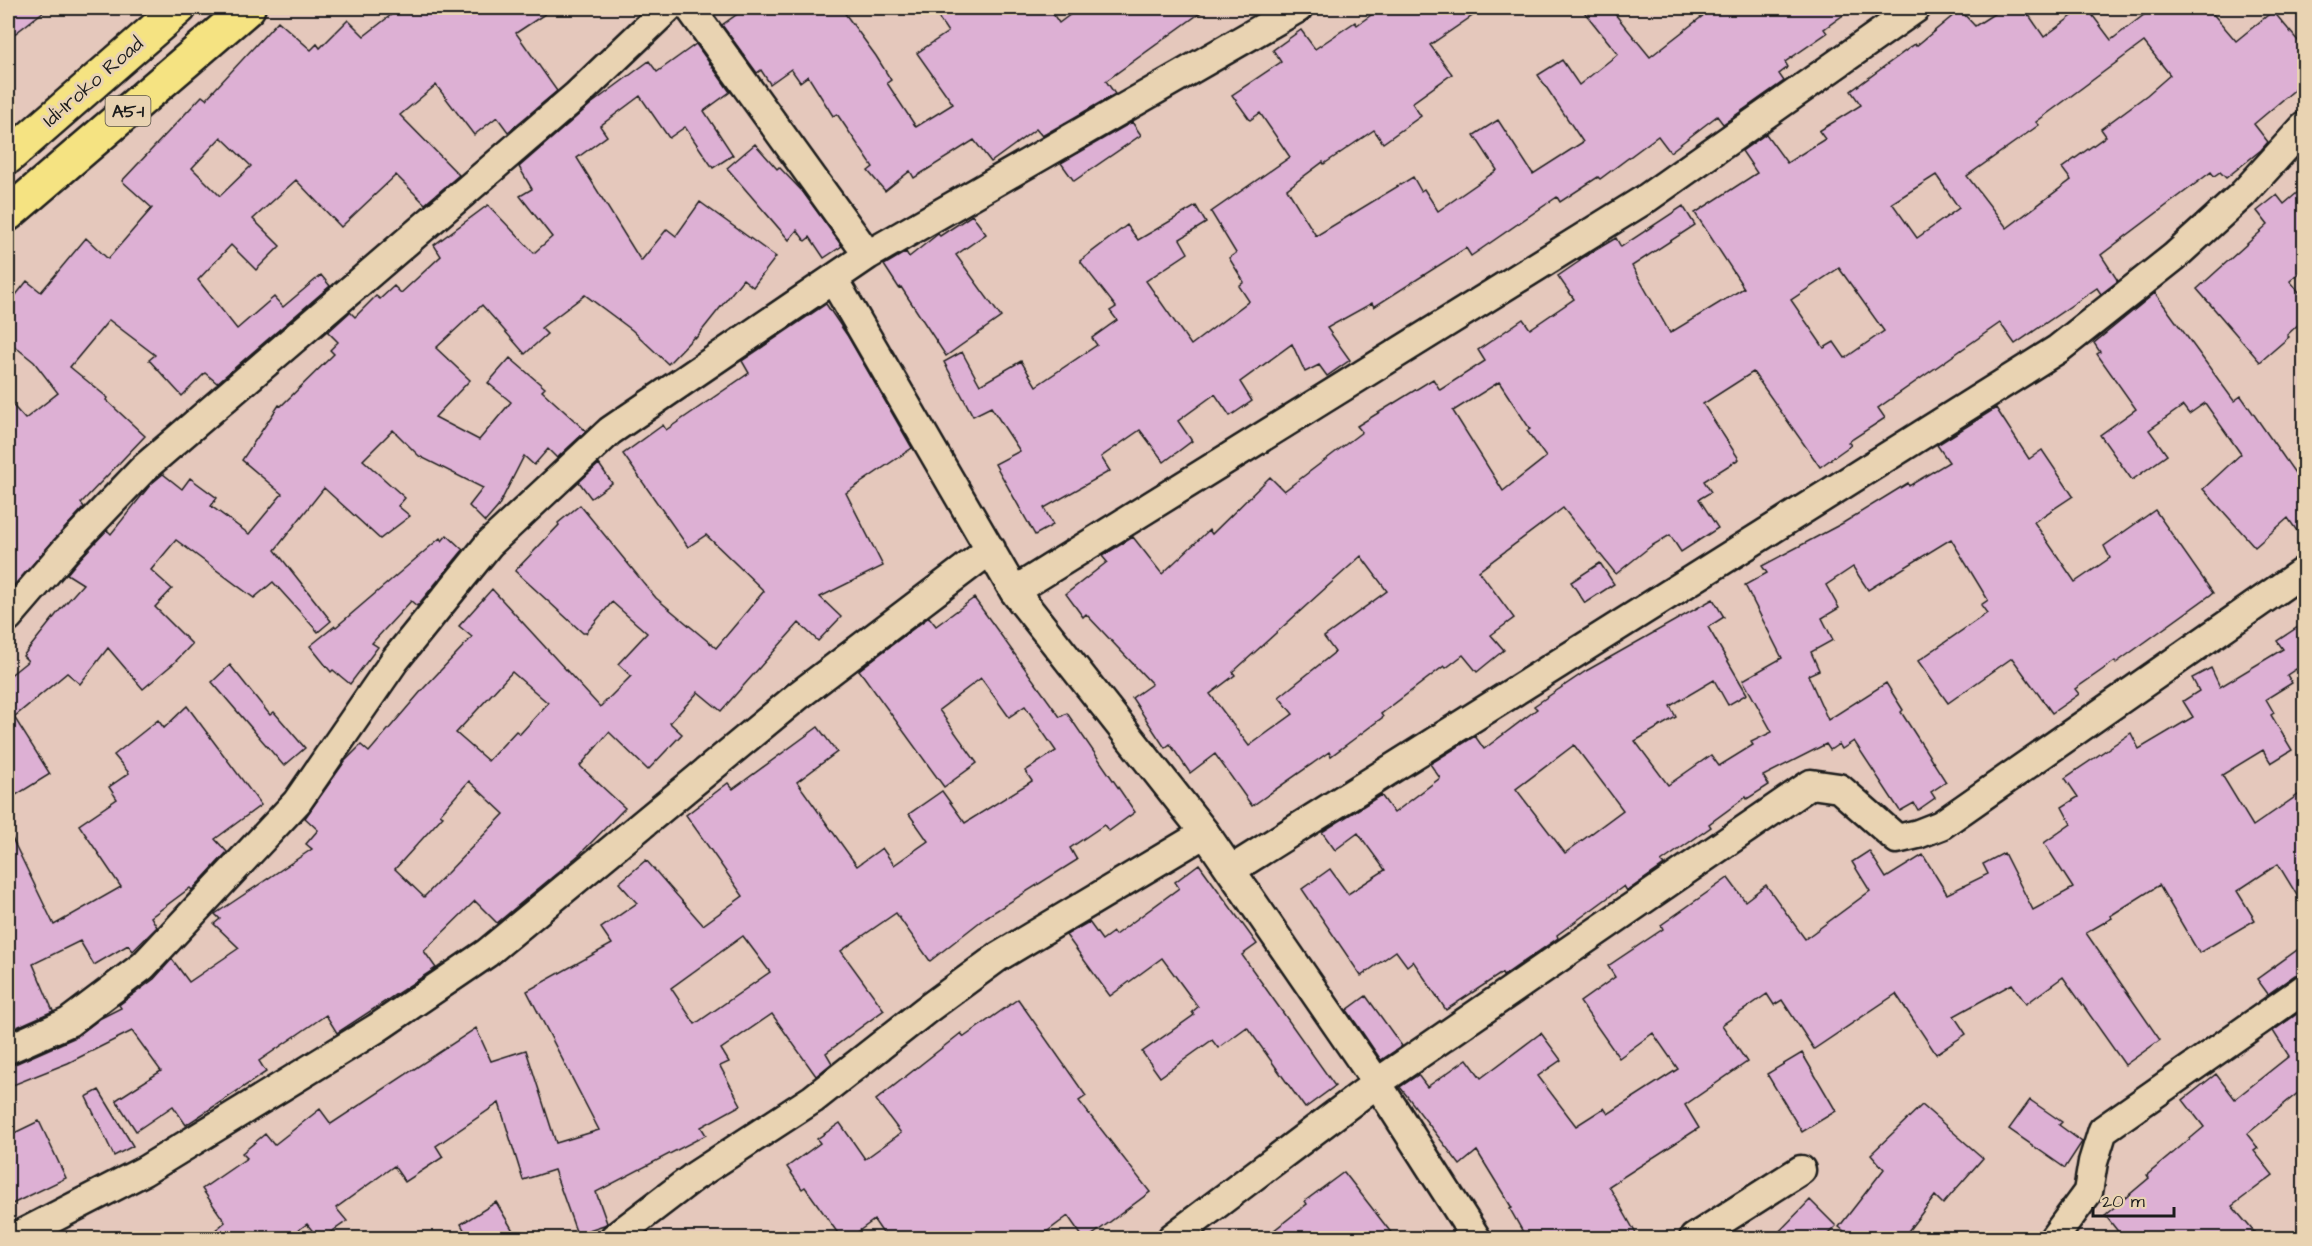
<svg xmlns="http://www.w3.org/2000/svg" width="2312" height="1246" font-family="'Architects Daughter',sans-serif">
  <style>
    .building { fill: #ddb0d4; stroke: #1c1c1c; stroke-width: 1.5; fill-rule: evenodd }
    .lines { fill: none; stroke-linecap: round; stroke-linejoin: round }
    .street-casing { stroke: #1c1c1c; stroke-width: 33 }
    .highway-casing { stroke: #1c1c1c; stroke-width: 38 }
    .street { stroke: #e9d3b2; stroke-width: 28 }
    .highway { stroke: #f5e382; stroke-width: 33 }
    .labels { text-anchor: middle; dominant-baseline: central; stroke-width: 6; stroke-linejoin: round; paint-order: stroke }
    .shield { fill: #e9d3b2; stroke: #5a5349; stroke-width: 1.5 }
    .shield-label { font-size: 18px; font-weight: bold; fill: #1c1c1c }
    .street-label { font-size: 20px; fill: #1c1c1c; stroke: #e9d3b2 }
  </style>
  <rect width="100%" height="100%" fill="#e5c8bc"/>
  <filter id="ink" filterUnits="userSpaceOnUse"><feTurbulence type="fractalNoise" baseFrequency=".0167" numOctaves="2"/><feDisplacementMap in="SourceGraphic" scale="12" xChannelSelector="R" yChannelSelector="G"/><feConvolveMatrix kernelMatrix="1 2 1 2 8 2 1 2 1" color-interpolation-filters="sRGB"/></filter>
  <g filter="url(#ink)">
    <path class="building" d="M 8,8 L 48,8 L 8,39 Z
      M 400,8 L 554,8 L 516,33 L 557,91 L 508,132 L 497,117 L 474,135 L 436,85 L 400,115 L 459,175 L 425,204 L 396,175 L 341,227 L 296,180 L 253,219 L 280,246 L 256,270 L 231,245 L 198,280 L 237,329 L 274,297 L 283,307 L 321,275 L 330,286 L 217,383 L 205,373 L 182,396 L 149,360 L 155,355 L 109,320 L 70,367 L 108,398 L 106,400 L 145,436 L 81,503 L 84,507 L 8,592 L 8,400 L 25,419 L 58,393 L 34,362 L 8,341 L 8,305 L 27,281 L 41,292 L 86,238 L 108,259 L 152,208 L 122,181 L 202,96 L 206,99 L 278,21 L 311,50 L 317,44 L 320,48 L 348,20 L 364,36 ZM 221,137 L 251,166 L 220,196 L 192,168 Z
      M 746,8 L 841,8 L 876,56 L 891,80 L 887,83 L 916,127 L 953,104 L 917,53 L 948,32 L 932,8 L 1049,8 L 1059,23 L 1079,8 L 1207,8 L 1106,81 L 1115,94 L 1042,136 L 1036,129 L 991,162 L 974,140 L 914,178 L 910,171 L 885,191 L 868,171 L 873,167 L 837,114 L 833,116 L 808,76 L 800,82 L 791,69 L 770,84 L 761,70 L 757,73 L 722,25 Z
      M 1381,8 L 1484,8 L 1430,45 L 1452,74 L 1412,103 L 1421,116 L 1383,143 L 1374,130 L 1324,164 L 1323,162 L 1287,189 L 1316,236 L 1413,177 L 1421,191 L 1424,189 L 1438,211 L 1497,170 L 1474,135 L 1498,120 L 1533,174 L 1583,142 L 1538,75 L 1562,60 L 1579,85 L 1618,54 L 1581,8 L 1610,8 L 1650,57 L 1713,8 L 1853,8 L 1824,29 L 1827,33 L 1785,62 L 1788,67 L 1779,74 L 1784,81 L 1723,124 L 1717,116 L 1670,152 L 1658,136 L 1600,179 L 1598,177 L 1560,202 L 1557,197 L 1471,256 L 1466,248 L 1374,307 L 1372,303 L 1327,328 L 1350,360 L 1327,376 L 1319,365 L 1305,372 L 1292,344 L 1240,382 L 1252,401 L 1230,416 L 1215,394 L 1178,421 L 1192,441 L 1164,462 L 1140,430 L 1101,457 L 1110,471 L 1044,508 L 1053,525 L 1035,535 L 995,464 L 1020,451 L 991,407 L 973,416 L 944,362 L 962,352 L 980,385 L 1021,361 L 1036,386 L 1097,345 L 1092,338 L 1117,320 L 1110,311 L 1116,307 L 1080,261 L 1127,225 L 1138,240 L 1196,206 L 1206,223 L 1180,239 L 1188,253 L 1146,281 L 1191,345 L 1249,301 L 1239,286 L 1244,282 L 1229,258 L 1236,253 L 1211,212 L 1290,157 L 1260,113 L 1250,120 L 1232,95 L 1281,62 L 1273,50 L 1301,30 L 1315,49 L 1355,22 L 1357,25 Z
      M 2003,8 L 2024,8 L 2044,37 L 2083,8 L 2087,8 L 2111,40 L 2153,8 L 2208,8 L 2236,41 L 2273,11 L 2304,48 L 2304,82 L 2254,124 L 2268,142 L 2261,150 L 2226,178 L 2220,172 L 2214,176 L 2211,172 L 2101,255 L 2118,281 L 2101,294 L 2097,288 L 2015,344 L 2000,323 L 1878,408 L 1885,418 L 1848,442 L 1851,445 L 1820,467 L 1753,372 L 1703,404 L 1739,459 L 1704,481 L 1711,492 L 1699,499 L 1718,528 L 1681,552 L 1670,535 L 1651,546 L 1616,574 L 1563,508 L 1479,571 L 1514,618 L 1491,635 L 1504,650 L 1477,672 L 1463,655 L 1446,668 L 1444,666 L 1381,714 L 1383,717 L 1354,739 L 1331,756 L 1329,752 L 1252,806 L 1215,754 L 1190,773 L 1170,744 L 1165,748 L 1132,698 L 1152,684 L 1086,614 L 1083,617 L 1066,594 L 1107,562 L 1102,556 L 1133,537 L 1162,574 L 1209,530 L 1212,534 L 1270,477 L 1284,491 L 1362,432 L 1357,426 L 1433,379 L 1440,390 L 1485,361 L 1478,350 L 1523,319 L 1530,329 L 1574,299 L 1558,276 L 1580,261 L 1579,260 L 1616,238 L 1621,247 L 1683,206 L 1695,225 L 1632,266 L 1670,333 L 1744,288 L 1695,213 L 1757,173 L 1742,151 L 1766,134 L 1787,163 L 1825,139 L 1819,131 L 1861,105 L 1851,91 L 1915,44 L 1916,46 L 1960,10 L 1975,26 ZM 2144,42 L 2170,75 L 2147,95 L 2101,129 L 2106,136 L 2062,168 L 2071,180 L 2007,228 L 1967,176 L 2039,125 L 2036,122 ZM 1936,175 L 1959,208 L 1917,238 L 1892,203 ZM 1839,268 L 1884,331 L 1845,358 L 1834,342 L 1824,348 L 1791,300 ZM 1499,382 L 1530,429 L 1527,431 L 1546,457 L 1503,491 L 1453,411 ZM 1361,556 L 1387,591 L 1324,637 L 1335,652 L 1279,697 L 1293,714 L 1249,746 L 1210,694 L 1235,675 L 1233,672 Z
      M 696,44 L 730,92 L 704,111 L 733,155 L 713,168 L 685,127 L 669,138 L 640,96 L 600,126 L 607,136 L 577,158 L 641,261 L 667,229 L 676,236 L 700,202 L 776,257 L 753,287 L 743,279 L 696,338 L 694,337 L 668,364 L 632,330 L 585,295 L 541,328 L 547,334 L 525,354 L 482,305 L 436,348 L 470,380 L 435,417 L 479,440 L 511,402 L 488,383 L 510,358 L 545,388 L 542,391 L 586,431 L 557,458 L 548,449 L 534,465 L 524,456 L 498,507 L 485,522 L 469,506 L 483,488 L 419,456 L 393,430 L 363,460 L 405,498 L 398,506 L 410,516 L 380,539 L 324,488 L 275,550 L 331,621 L 318,632 L 273,582 L 254,598 L 176,540 L 151,570 L 172,589 L 155,607 L 192,644 L 174,663 L 143,689 L 108,648 L 80,684 L 67,673 L 14,717 L 50,774 L 8,800 L 8,677 L 28,661 L 23,656 L 59,611 L 83,584 L 67,574 L 77,562 L 107,530 L 111,534 L 151,484 L 163,474 L 182,489 L 190,478 L 217,498 L 211,506 L 249,534 L 282,494 L 242,460 L 279,405 L 281,406 L 334,354 L 330,350 L 338,342 L 328,332 L 350,312 L 355,317 L 376,296 L 380,299 L 394,286 L 401,293 L 441,256 L 434,245 L 488,205 L 534,253 L 552,237 L 520,196 L 532,189 L 519,167 L 591,104 L 649,61 L 657,72 Z
      M 1132,122 L 1141,135 L 1074,181 L 1061,163 Z
      M 755,144 L 777,169 L 779,167 L 803,192 L 842,246 L 824,258 L 810,237 L 805,241 L 797,230 L 789,240 L 727,168 Z
      M 2304,187 L 2304,269 L 2290,281 L 2304,298 L 2304,319 L 2287,335 L 2289,337 L 2260,362 L 2197,289 L 2268,225 L 2257,211 L 2277,195 L 2284,204 Z
      M 972,215 L 986,234 L 956,255 L 1001,317 L 946,356 L 901,287 L 899,288 L 884,265 L 906,252 L 909,257 L 938,234 L 940,236 Z
      M 2155,293 L 2234,401 L 2241,396 L 2304,486 L 2304,541 L 2288,518 L 2255,547 L 2203,489 L 2241,454 L 2205,403 L 2189,414 L 2183,406 L 2149,430 L 2167,455 L 2132,480 L 2100,435 L 2136,409 L 2097,354 L 2100,352 L 2094,343 Z
      M 826,304 L 847,335 L 912,448 L 846,493 L 883,566 L 820,597 L 841,617 L 818,641 L 799,623 L 721,711 L 698,692 L 670,723 L 682,734 L 648,770 L 609,732 L 580,766 L 625,808 L 580,854 L 497,923 L 475,901 L 424,951 L 436,968 L 337,1033 L 326,1015 L 259,1061 L 266,1072 L 186,1125 L 173,1106 L 136,1131 L 116,1100 L 161,1071 L 132,1031 L 68,1063 L 8,1087 L 8,1065 L 15,1064 L 76,1037 L 101,1018 L 121,1008 L 119,1005 L 154,979 L 172,959 L 189,982 L 239,948 L 214,924 L 220,919 L 215,914 L 312,849 L 306,844 L 318,830 L 305,818 L 345,761 L 361,745 L 369,752 L 423,689 L 472,637 L 459,626 L 492,589 L 600,707 L 631,676 L 618,664 L 647,633 L 612,602 L 586,633 L 583,633 L 515,571 L 559,525 L 558,523 L 580,505 L 656,598 L 716,648 L 764,591 L 706,535 L 688,547 L 623,454 L 663,425 L 666,430 L 749,373 L 742,361 ZM 512,672 L 548,703 L 520,734 L 516,731 L 488,761 L 456,733 ZM 469,781 L 504,814 L 424,897 L 395,869 L 443,816 L 440,814 Z
      M 1996,408 L 2029,459 L 2042,450 L 2073,496 L 2034,522 L 2075,582 L 2110,558 L 2104,546 L 2155,510 L 2213,593 L 2116,663 L 2115,661 L 2075,689 L 2079,694 L 2052,713 L 2012,658 L 1948,703 L 1918,661 L 1987,613 L 1981,605 L 1988,600 L 1951,539 L 1868,590 L 1853,567 L 1826,585 L 1839,608 L 1822,618 L 1833,640 L 1811,652 L 1819,670 L 1808,675 L 1828,720 L 1886,683 L 1903,710 L 1901,712 L 1946,782 L 1931,792 L 1935,798 L 1918,810 L 1914,803 L 1900,811 L 1854,741 L 1842,749 L 1839,744 L 1830,750 L 1826,744 L 1763,776 L 1769,785 L 1747,799 L 1746,797 L 1709,824 L 1711,827 L 1661,862 L 1664,865 L 1627,891 L 1624,886 L 1557,935 L 1558,938 L 1503,976 L 1502,973 L 1446,1010 L 1413,961 L 1407,966 L 1396,951 L 1361,976 L 1302,889 L 1330,869 L 1348,894 L 1385,870 L 1358,833 L 1335,850 L 1322,832 L 1381,795 L 1394,813 L 1440,778 L 1430,764 L 1475,736 L 1484,749 L 1537,709 L 1534,706 L 1586,671 L 1713,599 L 1724,617 L 1708,627 L 1747,694 L 1728,705 L 1714,680 L 1670,706 L 1676,717 L 1635,741 L 1668,785 L 1711,755 L 1719,766 L 1753,745 L 1751,742 L 1772,732 L 1743,680 L 1782,658 L 1745,585 L 1767,573 L 1762,566 L 1843,523 L 1908,483 L 1909,486 L 1949,462 L 1937,445 ZM 1574,745 L 1623,810 L 1565,853 L 1516,789 Z
      M 599,464 L 612,483 L 591,498 L 579,482 Z
      M 447,535 L 463,550 L 417,606 L 411,601 L 372,643 L 378,647 L 350,684 L 333,670 L 331,672 L 310,646 L 335,626 L 336,627 L 440,538 L 442,541 Z
      M 1600,563 L 1614,584 L 1585,603 L 1571,582 Z
      M 974,598 L 1060,717 L 1067,713 L 1135,812 L 1109,831 L 1104,825 L 1070,848 L 1077,860 L 986,917 L 930,961 L 896,913 L 841,951 L 884,1010 L 826,1053 L 832,1063 L 816,1076 L 772,1014 L 721,1049 L 729,1062 L 720,1066 L 741,1105 L 701,1127 L 706,1135 L 596,1192 L 607,1223 L 604,1225 L 577,1234 L 554,1170 L 523,1180 L 499,1103 L 436,1146 L 443,1157 L 405,1182 L 394,1166 L 336,1208 L 347,1221 L 321,1239 L 319,1239 L 307,1224 L 286,1239 L 205,1239 L 225,1222 L 202,1189 L 247,1158 L 242,1153 L 265,1134 L 274,1145 L 320,1109 L 331,1124 L 476,1028 L 491,1061 L 526,1050 L 556,1143 L 599,1130 L 527,991 L 612,944 L 601,928 L 637,903 L 619,883 L 646,860 L 703,925 L 743,896 L 686,815 L 728,783 L 733,789 L 818,727 L 837,752 L 797,782 L 857,866 L 882,848 L 894,865 L 928,841 L 909,814 L 942,791 L 965,823 L 1032,781 L 1025,771 L 1056,751 L 1025,706 L 1009,717 L 981,678 L 939,710 L 977,763 L 944,787 L 859,670 L 929,617 L 936,626 ZM 743,936 L 770,972 L 695,1024 L 671,988 Z
      M 2304,623 L 2304,681 L 2296,669 L 2287,675 L 2292,683 L 2266,699 L 2274,713 L 2271,715 L 2292,750 L 2271,763 L 2263,750 L 2222,775 L 2253,826 L 2304,791 L 2304,907 L 2278,864 L 2237,891 L 2255,920 L 2199,953 L 2159,885 L 2110,916 L 2112,918 L 2086,933 L 2160,1040 L 2125,1065 L 2063,977 L 2026,1004 L 2012,984 L 1954,1016 L 1966,1034 L 1936,1054 L 1896,994 L 1814,1049 L 1782,1000 L 1774,1005 L 1767,994 L 1722,1025 L 1747,1062 L 1685,1105 L 1699,1128 L 1609,1186 L 1639,1239 L 1527,1239 L 1510,1209 L 1512,1208 L 1477,1151 L 1460,1165 L 1400,1087 L 1418,1075 L 1427,1087 L 1467,1059 L 1481,1078 L 1541,1033 L 1561,1060 L 1538,1076 L 1576,1126 L 1604,1108 L 1608,1114 L 1678,1069 L 1653,1033 L 1619,1058 L 1580,1002 L 1615,977 L 1608,966 L 1663,929 L 1661,925 L 1728,878 L 1745,901 L 1766,885 L 1805,939 L 1870,891 L 1852,862 L 1869,851 L 1886,878 L 1923,855 L 1947,894 L 1988,874 L 1983,864 L 2004,853 L 2033,910 L 2073,888 L 2044,843 L 2071,824 L 2062,807 L 2078,797 L 2065,778 L 2131,733 L 2139,749 L 2193,717 L 2183,701 L 2199,691 L 2192,678 L 2211,668 L 2220,687 L 2283,649 L 2277,641 Z
      M 230,665 L 270,715 L 274,712 L 305,748 L 284,766 L 212,682 Z
      M 187,706 L 261,805 L 215,839 L 227,852 L 192,890 L 190,888 L 151,917 L 157,927 L 133,951 L 128,945 L 94,965 L 80,941 L 33,964 L 53,1011 L 8,1031 L 8,830 L 54,925 L 121,887 L 79,825 L 117,799 L 109,787 L 129,773 L 114,755 L 158,720 L 164,728 Z
      M 1199,864 L 1257,944 L 1242,955 L 1335,1086 L 1305,1108 L 1247,1027 L 1218,1048 L 1212,1040 L 1160,1077 L 1142,1052 L 1194,1015 L 1192,1012 L 1198,1007 L 1162,958 L 1110,996 L 1066,935 L 1089,922 L 1102,940 L 1113,932 L 1115,935 L 1179,888 L 1175,882 Z
      M 2304,945 L 2304,973 L 2295,975 L 2268,994 L 2257,979 Z
      M 1366,996 L 1402,1046 L 1381,1060 L 1347,1010 Z
      M 1018,999 L 1086,1096 L 1079,1101 L 1150,1192 L 1087,1239 L 1084,1239 L 1068,1216 L 1037,1239 L 887,1239 L 874,1220 L 848,1239 L 842,1239 L 805,1187 L 802,1189 L 787,1167 L 820,1143 L 817,1139 L 840,1123 L 865,1159 L 901,1133 L 876,1100 L 961,1033 L 964,1037 Z
      M 2304,1009 L 2304,1088 L 2247,1134 L 2258,1148 L 2254,1151 L 2273,1175 L 2232,1206 L 2260,1239 L 2124,1239 L 2105,1215 L 2149,1178 L 2147,1175 L 2204,1127 L 2183,1100 L 2216,1074 L 2235,1099 L 2289,1056 L 2273,1031 Z
      M 1802,1053 L 1836,1111 L 1802,1132 L 1767,1074 Z
      M 99,1090 L 133,1146 L 114,1156 L 86,1097 Z
      M 2030,1100 L 2062,1122 L 2059,1125 L 2082,1142 L 2065,1168 L 2009,1129 Z
      M 1922,1105 L 1983,1158 L 1943,1204 L 1935,1196 L 1902,1239 L 1854,1239 L 1839,1227 L 1884,1169 L 1871,1154 Z
      M 39,1121 L 66,1178 L 8,1206 L 8,1136 Z
      M 1344,1172 L 1396,1239 L 1263,1239 L 1307,1204 L 1305,1201 Z
      M 1810,1200 L 1836,1226 L 1823,1239 L 1772,1239 Z
      M 496,1202 L 518,1239 L 469,1239 L 461,1224 Z"/>
    <g class="lines">
      <defs>
        <path id="street" d="M 690,8 L 868,255
          M 833,279 L 1014,591 L 1205,833 L 1377,1083 L 1476,1238
          M 1014,591 L 1647,198 L 1916,8
          M 8,617 L 65,551 L 144,468 L 577,95 L 668,8
          M 1231,870 L 2058,349 L 2174,257 L 2243,194 L 2304,127
          M 8,1049 L 69,1022 L 143,966 L 297,802 L 395,660 L 489,544 L 610,431 L 868,255 L 1298,8
          M 14,1238 L 144,1171 L 377,1028 L 487,953 L 799,695 L 991,549
          M 614,1238 L 695,1176 L 813,1099 L 926,1010 L 998,957 L 1205,833
          M 1172,1238 L 1377,1083 L 1811,784 L 1839,788 L 1897,839 L 1918,834 L 1941,825 L 2304,571
          M 1694,1238 L 1801,1170
          M 2054,1238 L 2088,1192 L 2093,1162 L 2103,1130 L 2304,989"/>
        <path id="highway" d="M 8,157 L 179,8
          M 8,214 L 248,8"/>
      </defs>
      <use href="#street" class="street-casing"/>
      <use href="#highway" class="highway-casing"/>
      <use href="#street" class="street"/>
      <use href="#highway" class="highway"/>
    </g>
  </g>
  <g class="labels">
    <rect class="shield" x="105.5" y="96" width="45" height="30" rx="4.5"/>
    <g class="shield-label">
      <text x="128" y="111">A5-1</text>
    </g>
    <g class="street-label">
      <text transform="translate(93 82) rotate(-41)">Idi-Iroko Road</text>
    </g>
  </g>
  <rect width="2312" height="1246" fill="none" stroke="#e9d3b2" stroke-width="30"/>
  <rect x="15" y="15" width="2282" height="1216" fill="none" stroke="#1c1c1c" stroke-width="2" filter="url(#ink)"/>
  <path d="M2093 1207v9h81v-9" fill="none" stroke="#1c1c1c" stroke-width="3"/>
  <text x="2102" y="1207" font-size="18" fill="#1c1c1c" stroke="#e9d3b2" stroke-width="4.5" paint-order="stroke">20 m</text>
</svg>
